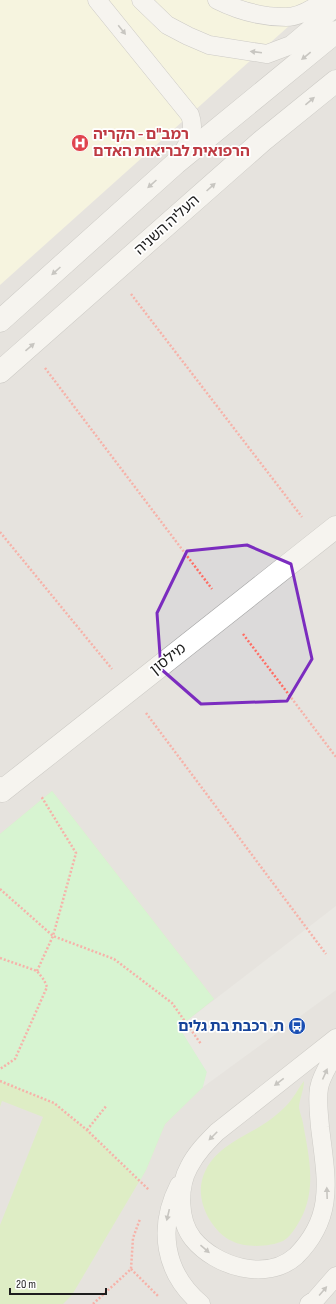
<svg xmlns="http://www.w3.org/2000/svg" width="336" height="1304" font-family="'Sofia Sans Condensed','Noto Sans Hebrew',sans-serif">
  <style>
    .residential { fill: #dcdada }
    .education { fill: #fffedc }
    .grass { fill: #cbefa3 }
    .park { fill: #bbfebd }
    .parking { fill: #e5e5e5 }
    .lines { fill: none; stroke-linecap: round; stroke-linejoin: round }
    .service-casing { stroke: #a4a4a4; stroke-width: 19 }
    .minor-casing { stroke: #a4a4a4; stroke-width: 23 }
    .tertiary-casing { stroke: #a4a4a4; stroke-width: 23 }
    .path { stroke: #ff6d64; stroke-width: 2.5; stroke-dasharray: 2 2; stroke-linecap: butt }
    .service { stroke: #fff; stroke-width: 18 }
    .minor { stroke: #fff; stroke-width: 22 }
    .tertiary { stroke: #fff; stroke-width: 22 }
    .oneway { fill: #999 }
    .marked { fill: none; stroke: #7b2cbf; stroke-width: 3; stroke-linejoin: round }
    .labels { text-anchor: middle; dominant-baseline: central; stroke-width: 3.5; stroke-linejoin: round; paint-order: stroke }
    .health-label { font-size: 15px; font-weight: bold; fill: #be3a42; stroke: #fff; text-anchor: start }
    .street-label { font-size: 15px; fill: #1d1d1d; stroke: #fff }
    .transit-label { font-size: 15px; font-weight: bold; fill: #164399; stroke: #fff; text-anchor: end }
  </style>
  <rect width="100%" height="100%" fill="#efebe2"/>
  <path class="residential" d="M 0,0 L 336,0 L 336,1304 L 0,1304 Z"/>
  <path class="education" d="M 0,0 L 318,0 L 0,285 Z"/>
  <path class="grass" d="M 52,791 L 214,999 L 179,1027 L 203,1087 L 165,1124 L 146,1170 L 72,1295 L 63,1304 L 0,1304 L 0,1225 L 43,1117 L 2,1101 L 0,1107 L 0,834 Z
    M 304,1081 C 304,1090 299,1100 299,1108 C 300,1113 302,1118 303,1123 C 308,1152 316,1183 304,1212 C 300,1221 292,1236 283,1241 C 270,1247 245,1248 232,1241 C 212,1232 196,1202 202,1180 C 209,1154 231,1143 252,1131 C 264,1125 277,1115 286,1106 C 293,1099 298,1089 304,1081 Z"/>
  <path class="park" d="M 52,791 L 214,999 L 179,1027 L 207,1072 L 203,1087 L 165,1124 L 146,1170 L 139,1182 L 87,1130 L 54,1103 L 0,1081 L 0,834 Z"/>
  <path class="parking" d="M 336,906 L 336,990 L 203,1087 L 207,1072 L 179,1027 Z"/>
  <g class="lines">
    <defs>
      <path id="service" d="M 97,0 L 190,115 C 196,132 188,144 179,158
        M 141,0 L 167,25 L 188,36 L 209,45 L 267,54 L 291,45 L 336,7
        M 217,0 C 237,10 262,17 286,17 C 300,17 314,8 325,0
        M 336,1038 L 217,1132 C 207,1142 196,1153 189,1167 C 178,1187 178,1220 193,1239 C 216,1267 267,1282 296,1256 C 336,1216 326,1178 320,1127 C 319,1114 317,1101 319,1088 C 321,1076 330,1063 336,1052
        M 179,1185 C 157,1228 164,1273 201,1304
        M 309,1304 L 315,1300 L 336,1276"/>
      <path id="minor" d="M 0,788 L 2,791 L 26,772 L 336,527"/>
      <path id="tertiary" d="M 0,321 L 176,163 L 336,32
        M 0,372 L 262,141 L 336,81"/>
    </defs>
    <use href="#service" class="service-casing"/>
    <use href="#minor" class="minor-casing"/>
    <use href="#tertiary" class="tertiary-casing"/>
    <path class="path" d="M 131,294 L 302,517
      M 45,368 L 212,589
      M 0,532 L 112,669
      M 243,634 L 336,757
      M 146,713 L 326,954
      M 0,889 L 53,936 L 114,959 L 172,1003 L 201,1044
      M 0,958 L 37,971 L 44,980 L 47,987 L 15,1059 L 0,1069
      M 37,971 L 53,936 L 76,853 L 41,796
      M 0,1081 L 54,1103 L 87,1130 L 149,1190
      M 87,1130 L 107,1105
      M 131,1269 L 158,1296
      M 93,1304 L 131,1269 L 133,1238 L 140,1219"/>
    <use href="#service" class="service"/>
    <use href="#minor" class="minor"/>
    <use href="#tertiary" class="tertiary"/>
  </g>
  <defs><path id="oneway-solid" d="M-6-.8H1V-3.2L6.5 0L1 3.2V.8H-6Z"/></defs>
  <g class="oneway">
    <use href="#oneway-solid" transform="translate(122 30) rotate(51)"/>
    <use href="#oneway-solid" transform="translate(256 52) rotate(-173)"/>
    <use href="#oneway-solid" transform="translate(306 56) rotate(141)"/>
    <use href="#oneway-solid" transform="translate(310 101) rotate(-40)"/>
    <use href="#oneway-solid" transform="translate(152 184) rotate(138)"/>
    <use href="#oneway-solid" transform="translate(211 187) rotate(-42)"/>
    <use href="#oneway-solid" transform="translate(56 271) rotate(138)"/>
    <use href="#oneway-solid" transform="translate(30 347) rotate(-41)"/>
    <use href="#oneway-solid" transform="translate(325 1074) rotate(-66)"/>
    <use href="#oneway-solid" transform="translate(279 1082) rotate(142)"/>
    <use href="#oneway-solid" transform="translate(213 1136) rotate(135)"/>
    <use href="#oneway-solid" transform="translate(327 1193) rotate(-92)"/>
    <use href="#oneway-solid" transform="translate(168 1215) rotate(103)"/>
    <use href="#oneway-solid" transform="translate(205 1249) rotate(41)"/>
    <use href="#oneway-solid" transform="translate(323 1291) rotate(-49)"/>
  </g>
  <path d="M0 0H336V1304H0ZM 247,545 L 291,564 L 312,659 L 287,701 L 201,704 L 161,669 L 157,613 L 187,551 Z" fill="#efebe2" fill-opacity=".55" fill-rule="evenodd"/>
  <path class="marked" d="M 247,545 L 291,564 L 312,659 L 287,701 L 201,704 L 161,669 L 157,613 L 187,551 Z"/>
  <defs>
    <symbol id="hospital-disc" viewBox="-11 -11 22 22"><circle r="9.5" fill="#e0444e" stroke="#fff"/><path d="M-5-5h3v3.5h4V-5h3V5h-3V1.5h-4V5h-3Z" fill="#fff"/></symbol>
    <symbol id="bus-disc" viewBox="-11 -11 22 22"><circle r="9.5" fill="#1a4fb4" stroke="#fff"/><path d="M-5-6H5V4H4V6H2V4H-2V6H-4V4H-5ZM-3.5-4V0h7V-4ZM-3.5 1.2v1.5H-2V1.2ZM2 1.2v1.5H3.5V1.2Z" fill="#fff"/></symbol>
  </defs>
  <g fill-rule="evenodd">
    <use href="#hospital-disc" x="70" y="133" width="20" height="20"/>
    <use href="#bus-disc" x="287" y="1016" width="20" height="20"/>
  </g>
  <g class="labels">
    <g class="health-label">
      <text x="93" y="134">רמב"ם - הקריה<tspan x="93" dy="17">הרפואית לבריאות האדם</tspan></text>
    </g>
    <g class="street-label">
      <text transform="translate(167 225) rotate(-42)">העליה השניה</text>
      <text transform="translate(168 659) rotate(-38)">מילסון</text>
    </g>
    <g class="transit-label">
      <text x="284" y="1026">ת. רכבת בת גלים</text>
    </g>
  </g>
  <path d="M10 1288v6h96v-6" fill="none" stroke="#1d1d1d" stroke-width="2"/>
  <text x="16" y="1288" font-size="12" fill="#1d1d1d" stroke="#ffffff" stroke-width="3" paint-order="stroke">20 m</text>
</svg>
